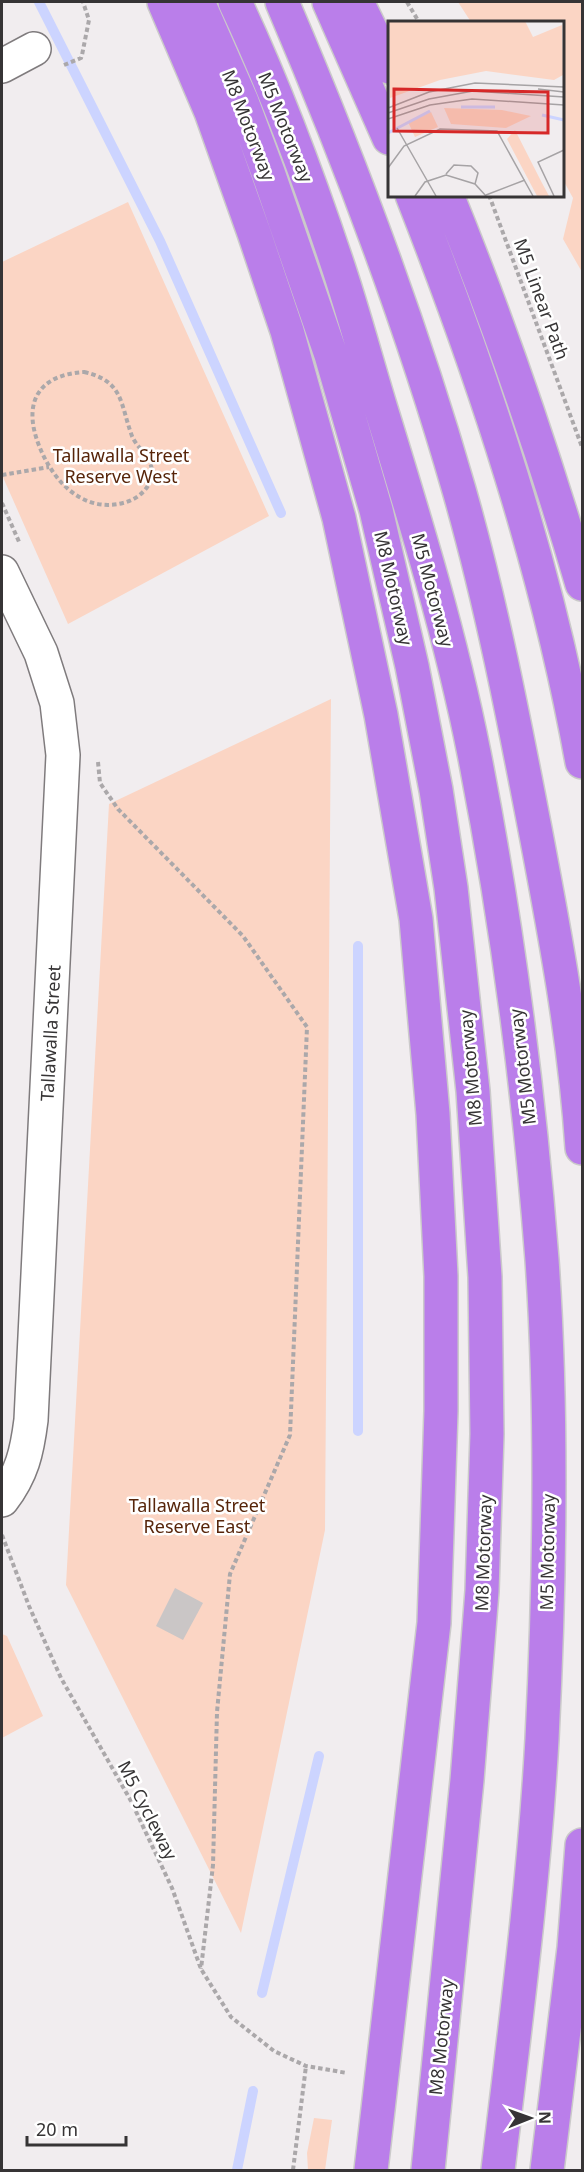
<svg xmlns="http://www.w3.org/2000/svg" width="584" height="2172" font-family="'Noto Sans',sans-serif">
  <style>
    .green { fill: #fbd5c4 }
    .lines { fill: none; stroke-linecap: round; stroke-linejoin: round }
    .stream { stroke: #ccd4ff; stroke-width: 10 }
    .building { fill: #cac6c6 }
    .minor-casing { stroke: #7f7b7d; stroke-width: 36 }
    .highway-casing { stroke: #cbcaca; stroke-width: 36 }
    .path { stroke: #aba8aa; stroke-width: 4; stroke-dasharray: 4.5 3; stroke-linecap: butt }
    .minor { stroke: #fff; stroke-width: 33 }
    .highway { stroke: #ba7eea; stroke-width: 33 }
    .labels { text-anchor: middle; dominant-baseline: central; stroke-width: 5; stroke-linejoin: round; paint-order: stroke }
    .street-label { font-size: 18px; fill: #363435; stroke: #fff }
    .park-label { font-size: 18px; fill: #57250a; stroke: #fff }
    .inset-river { fill: none; stroke: #ccd4ff; stroke-width: 3 }
    .inset-road { fill: none; stroke: #a6a3a5; stroke-width: 1.5 }
    .view { fill: #d62828; fill-opacity: 0.15; stroke: #d62828; stroke-width: 3 }
    .inset-edge { fill: none; stroke: #363435; stroke-width: 3 }
  </style>
  <rect width="100%" height="100%" fill="#f1edef"/>
  <path class="green" d="M 458,2 L 582,2 L 582,272 L 563,239 L 573,198 L 562,178 L 562,22 L 471,22 Z
    M 128,202 L 269,516 L 68,624 L 2,475 L 2,262 Z
    M 331,699 L 325,1530 L 241,1933 L 66,1585 L 109,804 Z
    M 2,1634 L 7,1636 L 43,1716 L 2,1738 Z
    M 314,2118 L 332,2120 L 325,2170 L 308,2170 L 307,2153 Z"/>
  <g class="lines">
    <path class="stream" d="M 39,2 L 160,241 L 281,513
      M 358,946 L 358,1431
      M 262,1993 L 319,1756
      M 237,2170 L 253,2091"/>
  </g>
  <path class="building" d="M 175,1588 L 203,1603 L 183,1640 L 156,1626 Z"/>
  <g class="lines">
    <defs>
      <path id="minor" d="M 2,66 L 34,49
        M 2,572 L 41,653 L 57,703 L 63,755 L 31,1420 C 27,1452 22,1474 2,1500"/>
      <path id="highway" d="M 164,2 L 211,112 L 254,233 L 287,331 L 339,518 L 381,715 L 416,919 L 433,1114 L 441,1276 L 441,1411 L 434,1623 L 371,2170
        M 198,2 L 242,102 L 269,175 L 331,355 L 376,510 L 412,666 L 436,790 L 451,888 L 473,1091 L 485,1277 L 487,1434 L 482,1591 L 467,1780 L 428,2170
        M 235,2 C 274,85 307,173 336,260 C 353,310 366,360 381,409 C 416,523 451,637 474,753 C 507,921 529,1090 542,1260 C 553,1419 550,1580 542,1739 C 534,1883 515,2027 498,2170
        M 282,2 C 350,161 411,323 459,490 C 491,602 513,715 535,829 C 555,934 575,1041 582,1148
        M 329,2 L 389,138
        M 357,2 L 389,67
        M 412,195 C 484,378 547,568 582,762
        M 447,195 C 499,323 543,451 582,584
        M 547,2170 L 574,1948 L 582,1845"/>
    </defs>
    <use href="#minor" class="minor-casing"/>
    <use href="#highway" class="highway-casing"/>
    <path class="path" d="M 407,2 L 419,22
      M 64,65 L 81,58 L 82,55 L 89,20 L 83,2
      M 489,195 L 582,447
      M 84,372 C 124,381 120,404 132,436 C 136,446 146,453 150,463 C 158,481 141,499 123,503 C 83,513 54,482 40,448 C 22,405 36,375 84,372 Z
      M 2,475 L 49,467
      M 2,503 L 20,544
      M 98,762 L 100,783 L 118,809 L 243,936 L 307,1027 L 290,1435 L 230,1574 L 217,1712 L 213,1865 L 201,1969
      M 2,1535 L 29,1606 L 61,1678 L 131,1801 L 172,1888 L 201,1969 L 231,2017 L 274,2051 L 306,2066 L 347,2073
      M 293,2170 L 306,2066"/>
    <use href="#minor" class="minor"/>
    <use href="#highway" class="highway"/>
  </g>
  <g class="labels">
    <g class="street-label">
      <text transform="translate(249 125) rotate(69)">M8 Motorway</text>
      <text transform="translate(286 127) rotate(68)">M5 Motorway</text>
      <text transform="translate(542 299) rotate(70)">M5 Linear Path</text>
      <text transform="translate(394 588) rotate(77)">M8 Motorway</text>
      <text transform="translate(433 590) rotate(75)">M5 Motorway</text>
      <text transform="translate(50 1033) rotate(-87)">Tallawalla Street</text>
      <text transform="translate(522 1067) rotate(-97)">M5 Motorway</text>
      <text transform="translate(470 1068) rotate(-95)">M8 Motorway</text>
      <text transform="translate(547 1552) rotate(-89)">M5 Motorway</text>
      <text transform="translate(483 1553) rotate(-88)">M8 Motorway</text>
      <text transform="translate(148 1810) rotate(63)">M5 Cycleway</text>
      <text transform="translate(441 2037) rotate(-84)">M8 Motorway</text>
    </g>
    <g class="park-label">
      <text x="121" y="455">Tallawalla Street<tspan x="121" dy="21">Reserve West</tspan></text>
      <text x="197" y="1505">Tallawalla Street<tspan x="197" dy="21">Reserve East</tspan></text>
    </g>
  </g>
  <g transform="translate(388 21)">
    <rect width="176" height="176" fill="#f1edef"/>
    <path d="M 0,0 L 137,0 L 145,16 L 174,4 L 175,54 L 166,59 L 98,50 L 52,59 L 2,77 ZM 56,87 L 114,89 L 143,95 L 118,107 L 63,103 ZM 43,91 L 50,106 L 27,116 L 20,101 ZM 127,109 L 154,162 L 161,175 L 149,175 L 119,118 Z" fill="#fbd5c4"/>
    <path class="inset-river" d="M 73,86 L 107,86M 154,94 L 176,99M 0,112 L 42,90"/>
    <path class="inset-road" d="M 150,68 L 176,71M 0,87 L 41,71 L 87,62 L 176,66M 0,92 L 41,78 L 85,70 L 176,76M 0,98 L 42,84 L 84,78 L 176,84M 9,107 L 48,175M 0,147 L 16,125 L 52,108 L 109,110 L 145,175M 58,153 L 66,144 L 83,145 L 90,152 L 87,163M 98,174 L 137,159M 27,175 L 37,161 L 58,154 L 87,163 L 98,175M 166,175 L 150,141 L 176,129"/>
    <path class="view" d="M 6,68 L 160,71 L 160,112 L 6,110 Z"/>
    <rect width="176" height="176" class="inset-edge"/>
  </g>
  <rect width="584" height="2172" fill="none" stroke="#363435" stroke-width="6"/>
  <g transform="translate(530 2118) rotate(89)" stroke="#ffffff" stroke-width="4.5" paint-order="stroke">
  <path d="M0-4.5L10 22L0 15L-10 22Z" fill="#363435"/>
  <text y="-9" font-size="16" font-weight="bold" text-anchor="middle" fill="#363435">N</text>
  </g>
  <path d="M27 2136v9h99v-9" fill="none" stroke="#363435" stroke-width="3"/>
  <text x="36" y="2136" font-size="18" fill="#363435" stroke="#ffffff" stroke-width="4.5" paint-order="stroke">20 m</text>
</svg>
